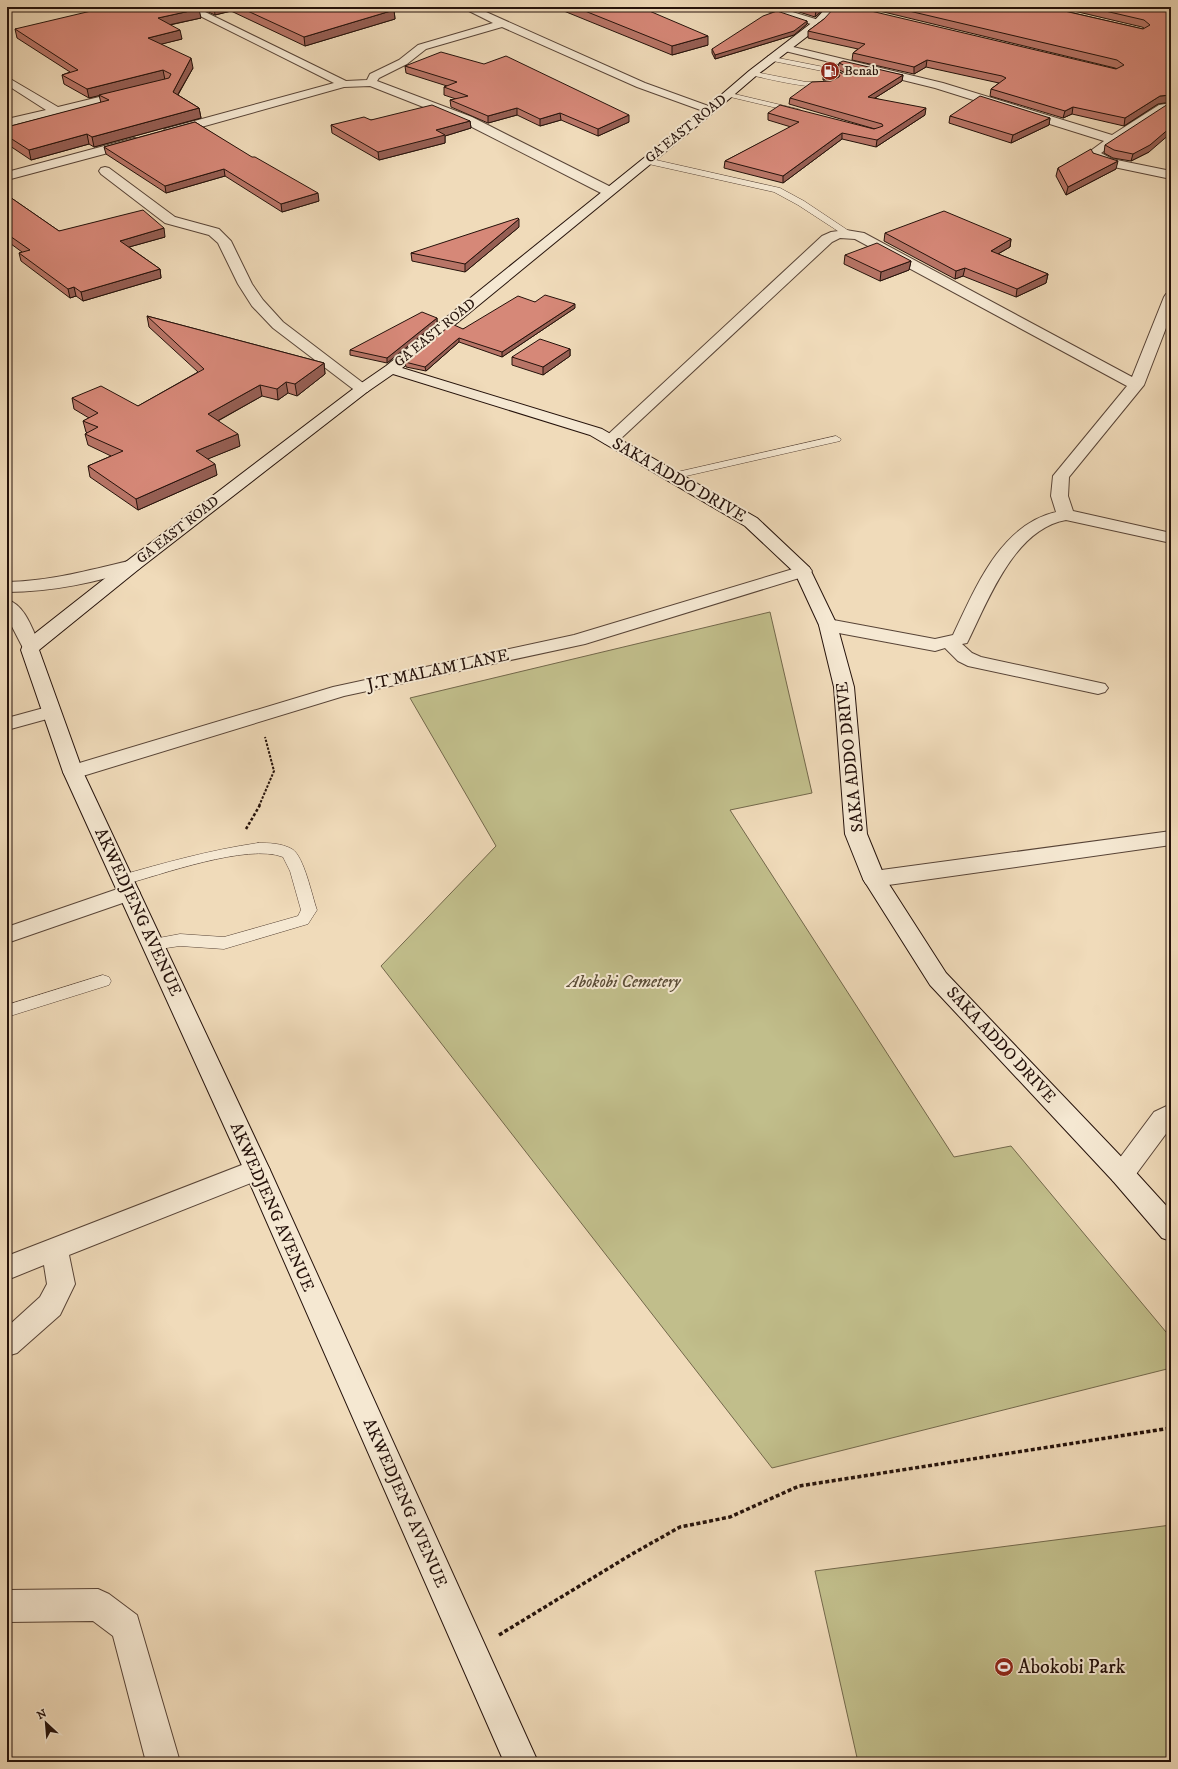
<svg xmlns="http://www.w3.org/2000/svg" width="1178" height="1769" font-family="'IM FELL DW Pica',serif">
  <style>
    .green { fill: #c1be8b; stroke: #73684b }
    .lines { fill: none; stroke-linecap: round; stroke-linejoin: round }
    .lane-casing { stroke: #584437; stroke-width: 1 }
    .street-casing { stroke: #584437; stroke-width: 2 }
    .secondary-casing { stroke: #25120b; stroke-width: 2 }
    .path-far2 { stroke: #25120b; stroke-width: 2; stroke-dasharray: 2.5 1.5; stroke-linecap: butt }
    .path-far1 { stroke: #25120b; stroke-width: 2.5; stroke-dasharray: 3 2; stroke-linecap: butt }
    .path { stroke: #25120b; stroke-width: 3.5; stroke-dasharray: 4 2.5; stroke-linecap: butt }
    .lane { fill: #f5e8d2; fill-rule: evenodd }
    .street { fill: #f5e8d2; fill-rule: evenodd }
    .secondary { fill: #f5e8d2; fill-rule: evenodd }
    .wall { fill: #b87567; stroke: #25120b }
    .shaded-wall { fill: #965f54; stroke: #25120b }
    .building { fill: #d68878; stroke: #25120b }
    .labels { text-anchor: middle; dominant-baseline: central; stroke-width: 4; stroke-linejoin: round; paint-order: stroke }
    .far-poi-label { font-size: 14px; fill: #25120b; stroke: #f5e8d2; text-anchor: start }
    .far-street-label { font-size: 14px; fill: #25120b; stroke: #f5e8d2 }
    .street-label { font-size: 17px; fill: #25120b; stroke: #f5e8d2 }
    .park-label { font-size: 17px; font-style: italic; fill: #5c4e38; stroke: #f5e8d2 }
    .near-poi-label { font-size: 20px; fill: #25120b; stroke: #f5e8d2; text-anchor: start }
  </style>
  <rect width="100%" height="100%" fill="#f0dbba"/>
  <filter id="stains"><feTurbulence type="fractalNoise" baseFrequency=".005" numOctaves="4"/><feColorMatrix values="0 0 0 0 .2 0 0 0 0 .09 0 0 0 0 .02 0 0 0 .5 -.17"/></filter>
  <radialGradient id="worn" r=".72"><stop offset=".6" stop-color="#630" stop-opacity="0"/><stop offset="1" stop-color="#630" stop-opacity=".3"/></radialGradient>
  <path class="green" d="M 770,612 L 812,793 L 730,810 L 954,1157 L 1011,1146 L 1171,1338 L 1171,1368 L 772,1468 L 381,966 L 496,846 L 410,698 Z
    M 1171,1525 L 1171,1762 L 858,1762 L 815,1571 Z"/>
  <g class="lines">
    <defs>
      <path id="lane" d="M 768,56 L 834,69 L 847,75 L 842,79 L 832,73 L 768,60 Z
        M 750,71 L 806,82 L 829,82 L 833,84 C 823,93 765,78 750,75 Z
        M 726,92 L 798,109 L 802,111 L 798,113 L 726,96 Z
        M 647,158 L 780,188 L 804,201 L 852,233 L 847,236 L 844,235 L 798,205 L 774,192 L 644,163 L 643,161 Z
        M 836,436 L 841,439 L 840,441 L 673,479 L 667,476 L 673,473 Z
        M 258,843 C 269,843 281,843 292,849 C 304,856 312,896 317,910 L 308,924 L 224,949 L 180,946 L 153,950 L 148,948 L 145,944 L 148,940 L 180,934 L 224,937 L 298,916 L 301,910 L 290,871 L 283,857 C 248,843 160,875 123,885 L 118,884 L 116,880 L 118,876 C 164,863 210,850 258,843 Z
        M 103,975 L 109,977 L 111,981 L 109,985 L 7,1017 L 7,1005 Z"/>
      <path id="street" d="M 182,7 L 195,7 L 346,81 L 367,80 L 370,74 L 399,60 L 418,45 L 493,23 L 461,7 L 475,7 L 645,83 L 714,108 L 716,110 L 710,114 L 706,112 L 637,87 L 502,27 L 426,49 L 407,64 L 379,78 L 377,81 L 472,117 L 613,188 L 614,191 L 613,194 L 603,194 L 464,123 L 370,86 L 344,87 L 169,136 L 165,135 L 163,132 L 165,129 L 334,83 Z
        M 760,7 L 776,7 L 822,21 L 823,23 L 822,25 L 814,25 L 761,9 Z
        M 1148,7 L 1160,7 L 1155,10 L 1149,9 Z
        M 785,45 L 943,83 L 1112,135 L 1159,105 L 1171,103 L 1171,109 L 1166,110 L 1101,153 L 1112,159 L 1171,171 L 1171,179 L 1109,166 L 1092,160 L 1089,152 L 1104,141 L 935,88 L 781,50 L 780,48 Z
        M 7,77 L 58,107 L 128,90 L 134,93 L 132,95 L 7,127 L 7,119 L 46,110 L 7,85 Z
        M 134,138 L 138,139 L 140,142 L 138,145 L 7,180 L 7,172 Z
        M 105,167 L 109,168 L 175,217 L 219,229 L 231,241 L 252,284 L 263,300 L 283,322 L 367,386 L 370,389 L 367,392 L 357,392 L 273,328 L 252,306 L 238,284 L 218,243 L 209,235 L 165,223 L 101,174 L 99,171 L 101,168 Z
        M 846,230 L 864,233 L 1132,377 L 1164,297 L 1166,294 L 1171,293 L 1171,315 L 1144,385 L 1069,477 L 1068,496 L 1073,511 L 1171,533 L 1171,543 L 1066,520 C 1015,529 989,598 969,639 L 967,643 L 962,644 L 972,653 L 981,657 L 1105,684 L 1108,688 L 1105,692 L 1098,694 L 968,666 L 958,661 L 945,648 L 935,651 L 828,631 L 821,629 L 819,625 L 821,621 L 828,619 L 935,639 L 953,635 C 975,589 1000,525 1056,512 L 1051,496 L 1053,476 L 1127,386 L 855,239 L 840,238 L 832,242 L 616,443 L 610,445 L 604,443 L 602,440 L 822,236 L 831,232 Z
        M 133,560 L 139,561 L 142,565 L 139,569 C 96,582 53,592 7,592 L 7,582 C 51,581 90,570 133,560 Z
        M 803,566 L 809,567 L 812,571 L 809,575 L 585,644 L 344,696 L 73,779 L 66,777 L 63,772 L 66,767 L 333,687 L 574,635 Z
        M 7,600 C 25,604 33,631 40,646 L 38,650 L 31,652 L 24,650 L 22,646 L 7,617 Z
        M 51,706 L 58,708 L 61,712 L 58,716 L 7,730 L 7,718 Z
        M 1171,831 L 1171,845 L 874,887 L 866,884 L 863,879 L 866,874 L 874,871 Z
        M 129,885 L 137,888 L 140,893 L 137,898 L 7,943 L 7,927 Z
        M 1171,1104 L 1171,1127 L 1131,1181 L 1122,1185 L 1113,1181 L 1109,1174 L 1113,1167 L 1154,1112 Z
        M 257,1159 L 266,1163 L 270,1170 L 266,1177 L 69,1255 L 75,1284 L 60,1315 L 17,1353 L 7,1356 L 7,1327 L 40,1297 L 47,1284 L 44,1265 L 7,1280 L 7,1256 Z
        M 98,1589 L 109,1594 L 137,1615 L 180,1762 L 146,1762 L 113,1636 L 93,1621 L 7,1622 L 7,1590 Z"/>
      <path id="secondary" d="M 827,7 L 838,7 L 822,25 L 757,75 L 714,112 L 402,368 L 602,429 L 757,518 L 809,567 L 837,625 L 854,687 L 867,834 L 885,878 L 946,973 L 1131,1167 L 1171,1211 L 1171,1241 L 1162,1238 L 1113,1181 L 930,985 L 863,879 L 845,834 L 834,687 L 819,625 L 795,573 L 745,526 L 590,435 L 393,374 L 367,392 L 139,569 L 39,650 L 83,772 L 270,1170 L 538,1762 L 504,1762 L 244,1170 L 63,772 L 21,650 L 24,642 L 127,561 L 357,386 L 386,366 L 706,108 L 749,71 L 814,21 Z"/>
    </defs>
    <use href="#lane" class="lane-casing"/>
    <use href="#street" class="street-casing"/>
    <use href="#secondary" class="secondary-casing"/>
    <path class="path-far2" d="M 259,806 L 274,771 L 265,737"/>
    <path class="path-far1" d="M 246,829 L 260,805"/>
    <path class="path" d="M 499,1635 L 632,1554 L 680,1527 L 730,1517 L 799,1486 L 1171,1428"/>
    <use href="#lane" class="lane"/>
    <use href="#street" class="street"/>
    <use href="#secondary" class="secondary"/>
  </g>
  <path class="wall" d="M 198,7 L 386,7 L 394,10 L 395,19 L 305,46 L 231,11 L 215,15 Z
    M 554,7 L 640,7 L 708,45 L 672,55 Z
    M 793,7 L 826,7 L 815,17 L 793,10 Z
    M 863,7 L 1047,7 L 1143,29 L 1144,28 L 1142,27 L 1057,7 L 1149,7 L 1158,104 L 1124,126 L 1072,114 L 1063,118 L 990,96 L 991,89 L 999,83 L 926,67 L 914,74 L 852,60 L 853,53 L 858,49 L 808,38 L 808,31 L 824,19 L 1116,69 L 1117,69 L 1115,68 Z
    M 201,18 L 170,25 L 182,39 L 161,44 L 193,68 L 178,95 L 199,108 L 201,118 L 94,147 L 89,144 L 31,160 L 7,144 L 7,127 L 101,103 L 99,95 L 89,98 L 64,84 L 62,75 L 70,72 L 17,38 L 15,29 Z
    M 807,21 L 807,24 L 794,35 L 715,59 L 712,53 L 712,49 Z
    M 839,63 L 903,75 L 902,81 L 875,98 L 925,115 L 876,147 L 842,139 L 783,183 L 724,168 L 725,161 L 791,127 L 768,120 L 768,113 L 875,129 L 789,104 L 790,98 L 835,79 L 823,80 L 832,68 L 843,74 L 845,73 L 838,69 Z
    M 405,66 L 629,122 L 598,136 L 561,120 L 540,126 L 517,115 L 488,123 L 451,107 L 450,100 L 456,99 L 444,95 L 444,87 L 447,86 L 406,73 Z
    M 950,116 L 1050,118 L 1049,125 L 1011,143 L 949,123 Z
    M 371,120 L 470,121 L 471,128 L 445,136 L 445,143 L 379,160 L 332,133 L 331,125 Z
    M 195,122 L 319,201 L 282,212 L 225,176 L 166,193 L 106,154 L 104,147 Z
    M 1105,145 L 1149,152 L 1131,161 L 1113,158 L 1104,153 Z
    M 1093,153 L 1116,169 L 1066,195 L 1056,176 L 1058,168 Z
    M 7,195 L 59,231 L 165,237 L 129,247 L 160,269 L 161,278 L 83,301 L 76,296 L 70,298 L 21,261 L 19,253 L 22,252 L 7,241 Z
    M 519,227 L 465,272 L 412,261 L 411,253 Z
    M 885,233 L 1011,239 L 1010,247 L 998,254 L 1048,274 L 1046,283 L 1016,297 L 963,276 L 955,279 L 884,241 Z
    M 845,255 L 911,261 L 909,270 L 880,281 L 844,264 Z
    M 535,302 L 575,308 L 502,357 L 459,342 L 426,371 L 406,367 L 405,362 L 463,329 Z
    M 147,316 L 324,363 L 325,374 L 297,396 L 288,393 L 278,400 L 262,396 L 218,421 L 240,446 L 207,459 L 217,475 L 138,510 L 90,477 L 88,466 L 111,456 L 88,445 L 85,434 L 87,433 L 86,432 L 83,421 L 89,418 L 74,409 L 72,398 L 138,406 L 198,372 L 149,327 Z
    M 437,318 L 437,323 L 387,363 L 350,355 L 350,350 Z
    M 570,349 L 570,356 L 543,375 L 512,365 L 512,357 Z"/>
  <path class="shaded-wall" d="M 214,7 L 231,7 L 231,11 L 215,15 Z
    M 819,7 L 826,7 L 815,17 L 816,11 Z
    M 199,9 L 201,18 L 159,27 L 158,18 Z
    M 394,10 L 395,19 L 305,46 L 304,37 Z
    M 807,21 L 807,24 L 794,35 L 715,59 L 715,55 Z
    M 180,30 L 182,39 L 150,47 L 148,38 Z
    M 708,36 L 708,45 L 672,55 L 672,46 Z
    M 191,58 L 193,68 L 174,101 L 173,92 Z
    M 927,60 L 926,67 L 914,74 L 914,67 Z
    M 163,70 L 165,80 L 89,98 L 87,89 Z
    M 835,72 L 835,79 L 823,80 L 823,74 Z
    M 903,75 L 902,81 L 867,103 L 868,97 Z
    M 1171,95 L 1171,102 L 1158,104 L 1124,126 L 1125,118 L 1160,96 Z
    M 1073,107 L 1072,114 L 1063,118 L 1065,111 Z
    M 199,108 L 201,118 L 94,147 L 92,137 Z
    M 517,108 L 517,115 L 488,123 L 488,116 Z
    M 926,108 L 925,115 L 876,147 L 877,140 Z
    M 560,113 L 561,120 L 540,126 L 540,119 Z
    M 629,115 L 629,122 L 598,136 L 598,129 Z
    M 1050,118 L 1049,125 L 1011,143 L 1013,135 Z
    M 470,121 L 471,128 L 445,136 L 445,143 L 379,160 L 378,152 L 436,130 Z
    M 1171,127 L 1171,133 L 1149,152 L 1131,161 L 1133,154 Z
    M 842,133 L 842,139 L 783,183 L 783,176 Z
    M 87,134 L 89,144 L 31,160 L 29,150 Z
    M 1118,161 L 1116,169 L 1066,195 L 1068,187 Z
    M 224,169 L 225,176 L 166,193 L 165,186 Z
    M 318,193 L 319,201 L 282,212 L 281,204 Z
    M 519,219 L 519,227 L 465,272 L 465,264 Z
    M 164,228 L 165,237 L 122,249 L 120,241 Z
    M 1011,239 L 1010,247 L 989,259 L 991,251 Z
    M 911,261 L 909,270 L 880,281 L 881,272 Z
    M 965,268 L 963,276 L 955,279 L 956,271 Z
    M 160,269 L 161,278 L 83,301 L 81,292 Z
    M 1048,274 L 1046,283 L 1016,297 L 1017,289 Z
    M 74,287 L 76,296 L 70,298 L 68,289 Z
    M 575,304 L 575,308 L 502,357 L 502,352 Z
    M 437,318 L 437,323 L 387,363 L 387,358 Z
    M 459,338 L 459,342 L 426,371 L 425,367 Z
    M 570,349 L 570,356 L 543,375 L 543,367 Z
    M 324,363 L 325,374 L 297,396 L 295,384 Z
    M 286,382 L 288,393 L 278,400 L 277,389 Z
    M 260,385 L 262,396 L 210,425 L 208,414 Z
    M 238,434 L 240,446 L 198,463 L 196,451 Z
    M 215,464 L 217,475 L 138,510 L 136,499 Z"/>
  <path class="building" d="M 108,7 L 195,7 L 199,9 L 158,18 L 180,30 L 148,38 L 191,58 L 173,92 L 199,108 L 92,137 L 87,134 L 29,150 L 7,136 L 7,127 L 109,100 L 99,95 L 169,78 L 171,74 L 163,70 L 87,89 L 62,75 L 78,70 L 15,29 Z
    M 239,7 L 386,7 L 394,10 L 304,37 Z
    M 575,7 L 640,7 L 708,36 L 672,46 Z
    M 804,7 L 819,7 L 816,11 Z
    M 835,7 L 854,7 L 1116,69 L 1124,65 L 1117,60 L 892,7 L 1047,7 L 1143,29 L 1150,25 L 1144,20 L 1088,7 L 1143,7 L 1171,12 L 1171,95 L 1160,96 L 1125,118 L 1073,107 L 1065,111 L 991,89 L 1006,78 L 1002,76 L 927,60 L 914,67 L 853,53 L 865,44 L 808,31 L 824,19 Z
    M 777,11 L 807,21 L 794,31 L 715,55 L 712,49 L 763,16 Z
    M 441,52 L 484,64 L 506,56 L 629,115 L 598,129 L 560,113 L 540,119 L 517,108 L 488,116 L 450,100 L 468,96 L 444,87 L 457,82 L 405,66 Z
    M 843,61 L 903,75 L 868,97 L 926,108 L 877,140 L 842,133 L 783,176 L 725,161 L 799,122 L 768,113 L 780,105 L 874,129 L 883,126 L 882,124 L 790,98 L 812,82 L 831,81 L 839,77 L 840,75 L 835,72 L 823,74 L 832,68 L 843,74 L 849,70 L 848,67 L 839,63 Z
    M 980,96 L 1050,118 L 1013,135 L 950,116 Z
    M 1171,103 L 1171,127 L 1150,145 L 1133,154 L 1114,150 L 1105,145 L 1168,104 Z
    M 432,105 L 470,121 L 436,130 L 445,135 L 378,152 L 331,125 L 364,117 L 371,120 Z
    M 195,122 L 252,157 L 255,157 L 318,193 L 281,204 L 224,169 L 165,186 L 104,147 Z
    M 1091,149 L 1093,153 L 1118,161 L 1068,187 L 1058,168 Z
    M 7,195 L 59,231 L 143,210 L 164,228 L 120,241 L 160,269 L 81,292 L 74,287 L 68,289 L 19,253 L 30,250 L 7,234 Z
    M 944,211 L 1011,239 L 991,251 L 1048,274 L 1017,289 L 965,268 L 956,271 L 885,233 Z
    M 518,218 L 519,219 L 465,264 L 411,253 Z
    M 877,243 L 911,261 L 881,272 L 845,255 Z
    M 545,295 L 575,304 L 502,352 L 459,338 L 425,367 L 405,362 L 452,324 L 463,329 L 518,296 L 535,302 Z
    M 422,312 L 437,318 L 387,358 L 350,350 Z
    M 147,316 L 324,363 L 295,384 L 286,382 L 277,389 L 260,385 L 208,414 L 238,434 L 196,451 L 215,464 L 136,499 L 88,466 L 123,451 L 85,434 L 98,427 L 83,421 L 98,413 L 72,398 L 101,386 L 138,406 L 204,369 Z
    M 540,339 L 570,349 L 543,367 L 512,357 Z"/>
  <defs>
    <symbol id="fuel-disc" viewBox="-11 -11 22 22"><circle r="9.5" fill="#8f2418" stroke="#f5e8d2"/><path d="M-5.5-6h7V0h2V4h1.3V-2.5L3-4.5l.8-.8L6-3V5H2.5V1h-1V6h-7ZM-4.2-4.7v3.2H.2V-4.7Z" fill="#fff"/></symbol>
    <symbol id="stadium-disc" viewBox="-11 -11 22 22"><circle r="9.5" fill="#8f2418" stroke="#f5e8d2"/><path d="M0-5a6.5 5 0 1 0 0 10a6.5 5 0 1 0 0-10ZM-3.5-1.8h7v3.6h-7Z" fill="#fff"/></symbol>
  </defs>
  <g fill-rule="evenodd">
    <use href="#fuel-disc" x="819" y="60" width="22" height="22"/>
    <use href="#stadium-disc" x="993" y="1656" width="22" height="22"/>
  </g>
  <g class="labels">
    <g class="far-poi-label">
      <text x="844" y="71">Benab</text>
    </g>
    <g class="far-street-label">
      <text transform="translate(686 129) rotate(-39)">GA EAST ROAD</text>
      <text transform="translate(435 333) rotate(-39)">GA EAST ROAD</text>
      <text transform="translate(178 530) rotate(-38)">GA EAST ROAD</text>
    </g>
    <g class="street-label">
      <text transform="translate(679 480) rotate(30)">SAKA ADDO DRIVE</text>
      <text transform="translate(438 670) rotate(-12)">J.T MALAM LANE</text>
      <text transform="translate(850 757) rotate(-96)">SAKA ADDO DRIVE</text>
      <text transform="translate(138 912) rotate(65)">AKWEDJENG AVENUE</text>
      <text transform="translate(1001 1045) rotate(47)">SAKA ADDO DRIVE</text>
      <text transform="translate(272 1207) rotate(66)">AKWEDJENG AVENUE</text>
      <text transform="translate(405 1503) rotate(66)">AKWEDJENG AVENUE</text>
    </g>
    <g class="park-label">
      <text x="624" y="982">Abokobi Cemetery</text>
    </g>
    <g class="near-poi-label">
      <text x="1018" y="1667">Abokobi Park</text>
    </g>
  </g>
  <rect width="1178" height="1769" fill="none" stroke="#f0dbba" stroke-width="24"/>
  <rect x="8" y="8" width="1162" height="1753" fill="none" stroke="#25120b" stroke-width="2"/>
  <rect x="12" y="12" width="1154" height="1745" fill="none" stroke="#25120b"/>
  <g transform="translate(46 1723) rotate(334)" stroke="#f5e8d2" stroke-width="3" paint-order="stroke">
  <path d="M0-3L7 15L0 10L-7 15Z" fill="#25120b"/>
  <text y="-6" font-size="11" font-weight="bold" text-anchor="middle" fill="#25120b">N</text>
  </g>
  <rect width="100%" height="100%" filter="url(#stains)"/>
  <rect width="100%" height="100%" fill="url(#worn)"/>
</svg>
